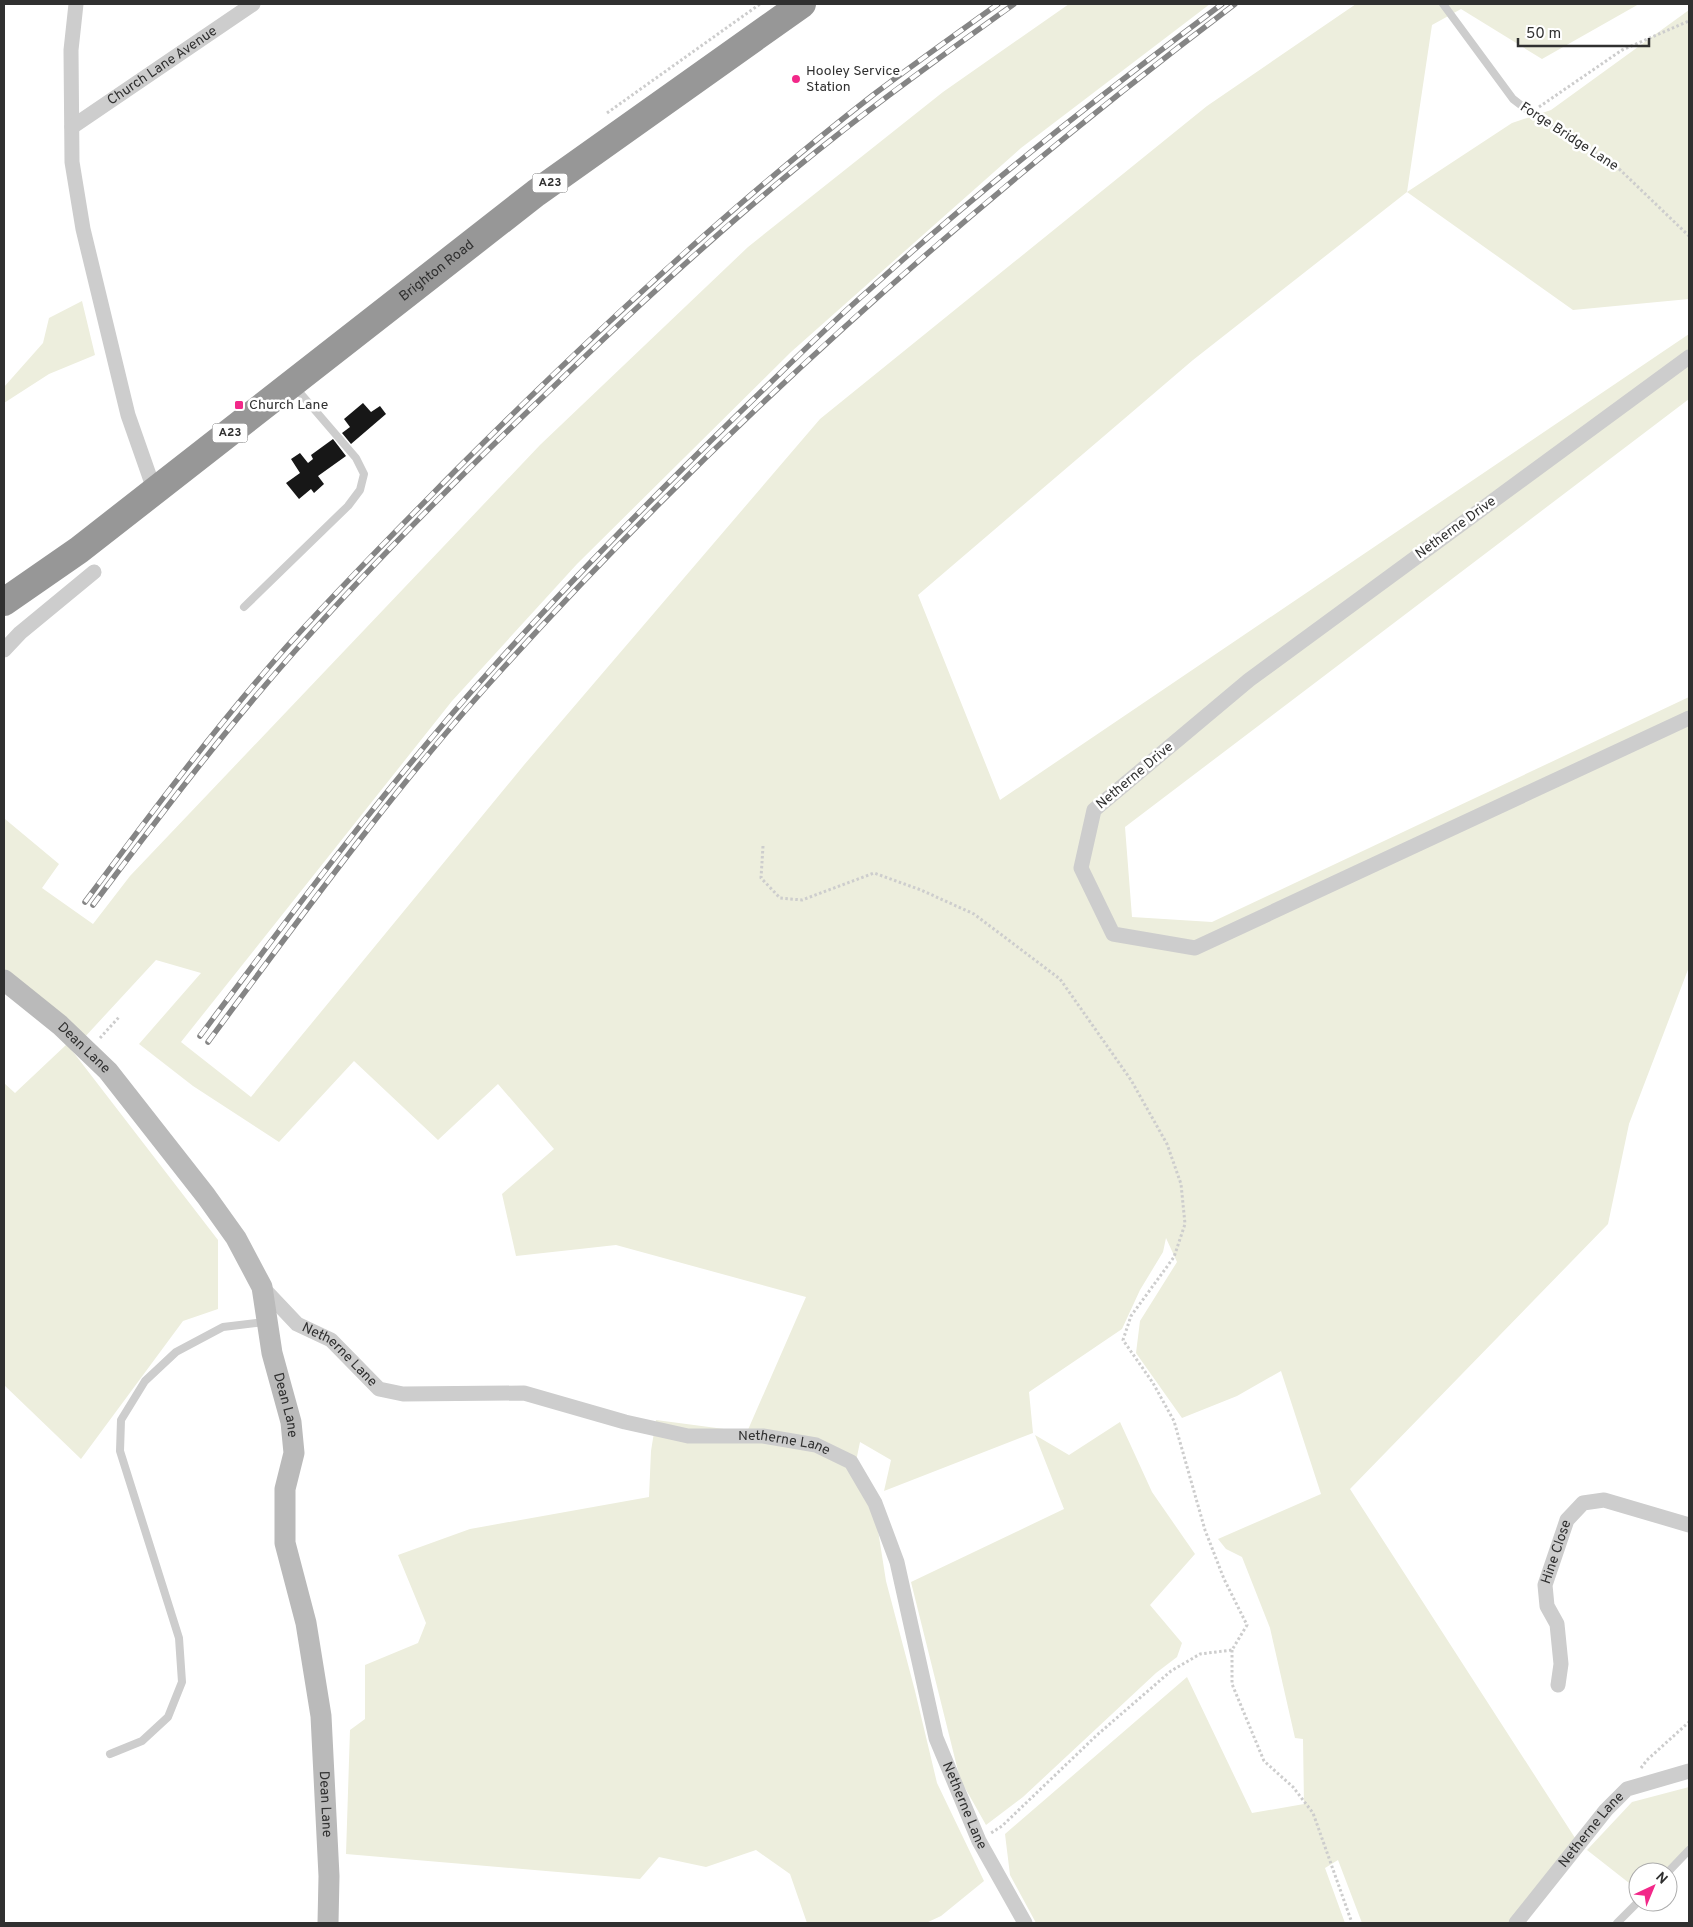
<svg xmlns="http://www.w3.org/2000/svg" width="1693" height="1927" font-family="Overpass,sans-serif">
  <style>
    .green { fill: #edeedd }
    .building { fill: #171717 }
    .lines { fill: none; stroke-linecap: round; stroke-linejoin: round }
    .path { stroke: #cdcdcd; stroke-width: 3; stroke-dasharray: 2.5 2.5; stroke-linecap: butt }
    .lane { stroke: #cdcdcd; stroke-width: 8 }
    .street { stroke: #cdcdcd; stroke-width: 15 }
    .secondary { stroke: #bababa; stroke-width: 21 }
    .highway { stroke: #979797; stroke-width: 28 }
    .rail-casing { stroke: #858585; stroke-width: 5.5 }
    .rail { stroke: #fff; stroke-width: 4; stroke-dasharray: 11; stroke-linecap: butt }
    .poi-dot { fill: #f22889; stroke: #fff; stroke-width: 2 }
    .labels { text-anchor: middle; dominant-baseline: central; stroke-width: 5; stroke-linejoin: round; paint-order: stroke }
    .shield { fill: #fff; stroke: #6e6e6e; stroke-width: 1 }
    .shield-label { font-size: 12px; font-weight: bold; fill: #303030 }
    .street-label { font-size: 14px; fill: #303030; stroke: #fff }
    .poi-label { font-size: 14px; fill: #303030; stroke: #fff; text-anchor: start }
  </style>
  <rect width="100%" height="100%" fill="#fff"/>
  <path class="green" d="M 1069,4 L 1210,4 L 1021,148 L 791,352 L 577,564 L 452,701 L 181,1042 L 251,1097 L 524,765 L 820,419 L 1207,106 L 1356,4 L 1639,4 L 1542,59 L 1461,9 L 1432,25 L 1407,192 L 1512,123 L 1551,110 L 1689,10 L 1689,299 L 1573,310 L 1407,192 L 1193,360 L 918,595 L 1000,800 L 1689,334 L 1689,399 L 1125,827 L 1132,917 L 1212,922 L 1689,697 L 1689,967 L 1629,1124 L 1608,1224 L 1350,1489 L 1577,1841 L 1510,1923 L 1362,1923 L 1338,1860 L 1325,1868 L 1345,1923 L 1036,1923 L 1010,1875 L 1005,1834 L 1187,1677 L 1252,1813 L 1304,1804 L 1303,1739 L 1295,1738 L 1270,1628 L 1242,1557 L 1226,1549 L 1218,1539 L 1321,1494 L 1281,1371 L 1237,1396 L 1182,1418 L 1136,1353 L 1140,1321 L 1177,1262 L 1166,1238 L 1163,1252 L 1140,1290 L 1122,1329 L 1029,1392 L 1033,1433 L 884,1491 L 891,1460 L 860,1442 L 854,1471 L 875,1511 L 886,1581 L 915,1691 L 937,1783 L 984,1881 L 941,1916 L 926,1923 L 807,1923 L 790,1874 L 756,1850 L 706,1867 L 659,1857 L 640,1879 L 346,1854 L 350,1730 L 365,1719 L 365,1665 L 418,1643 L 426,1623 L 398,1555 L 470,1529 L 649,1497 L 651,1451 L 656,1420 L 747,1432 L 806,1297 L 616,1245 L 516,1256 L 502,1194 L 554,1149 L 498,1084 L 438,1140 L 354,1061 L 279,1142 L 193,1086 L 139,1044 L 201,973 L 156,960 L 83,1039 L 4,970 L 5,819 L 59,864 L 42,888 L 93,924 L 130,876 L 540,445 L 748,247 L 943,92 Z
    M 82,301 L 95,355 L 49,374 L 4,403 L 4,387 L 43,343 L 49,318 Z
    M 67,1044 L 218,1240 L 218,1309 L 183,1321 L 81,1459 L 4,1385 L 4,1083 L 15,1093 Z
    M 1120,1422 L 1152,1492 L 1195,1554 L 1150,1605 L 1182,1643 L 1177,1657 L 1156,1673 L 1023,1797 L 986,1825 L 960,1779 L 911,1582 L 1064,1509 L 1035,1435 L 1069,1455 Z
    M 1689,1787 L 1689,1850 L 1668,1872 L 1638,1872 L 1638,1890 L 1587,1850 L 1632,1802 Z"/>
  <path class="building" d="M 363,403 L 371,412 L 380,406 L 386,414 L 351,444 L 342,433 L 350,427 L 344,419 Z
    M 333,439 L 346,456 L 318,476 L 324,484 L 314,493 L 311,489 L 299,499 L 286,483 L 300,473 L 291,459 L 300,453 L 308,463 L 313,459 L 311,455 Z"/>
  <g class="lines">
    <path class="path" d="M 1539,107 L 1622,50 L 1689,21
      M 607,113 L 760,4
      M 1539,118 L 1613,163 L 1689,236
      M 763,846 L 761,878 L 780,898 L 802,900 L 874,873 L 921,890 L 974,914 L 1060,979 L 1131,1080 L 1167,1144 L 1181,1184 L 1185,1224 L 1174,1257 L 1131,1316 L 1123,1340 L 1153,1383 L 1174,1421 L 1205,1530 L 1224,1579 L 1247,1625 L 1232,1650 L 1200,1654 L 1171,1671 L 1097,1735 L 1002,1826 L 991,1833
      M 100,1038 L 120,1016
      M 1232,1650 L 1232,1684 L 1264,1761 L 1293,1787 L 1313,1813 L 1352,1923
      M 1641,1768 L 1647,1760 L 1689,1722"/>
    <path class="lane" d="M 1443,4 L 1513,99 L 1530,112
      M 244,607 L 348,506 L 360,490 L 364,474 L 356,458 L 295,387
      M 110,1754 L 142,1741 L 168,1717 L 182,1682 L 179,1638 L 120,1451 L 121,1420 L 145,1381 L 176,1352 L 223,1327 L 265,1322
      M 1668,1872 L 1689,1850
      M 1617,1923 L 1638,1902"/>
    <g class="street">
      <path d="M 76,4 L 71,50 L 72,162 L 83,229 L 128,415 L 155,492"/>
      <path id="s1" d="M 72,127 L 253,4"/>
      <path d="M 1689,357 L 1249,680 L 1094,810 L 1081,868 L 1113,934 L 1195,948 L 1689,718"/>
      <path d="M 4,650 L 20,633 L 94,572"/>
      <path id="s2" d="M 262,1287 L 297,1324 L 331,1340 L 379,1389 L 403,1394 L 524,1393 L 625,1422 L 688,1436 L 763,1436 L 816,1445 L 851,1462 L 875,1503 L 897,1562 L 936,1738 L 979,1841 L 1025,1923"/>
      <path id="s3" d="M 1558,1685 L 1561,1664 L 1557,1624 L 1547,1606 L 1545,1585 L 1567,1520 L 1583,1503 L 1604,1500 L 1689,1525"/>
      <path id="s4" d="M 1516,1923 L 1606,1810 L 1627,1789 L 1689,1771"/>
    </g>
    <path class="secondary" id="s5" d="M 4,980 L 60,1025 L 108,1071 L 206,1196 L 236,1238 L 262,1287 L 272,1353 L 291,1422 L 294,1453 L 285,1489 L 285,1543 L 306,1623 L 321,1716 L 329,1876 L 328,1923"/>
    <path class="highway" id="s6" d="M 4,602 L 79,550 L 536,193 L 802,4"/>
    <defs>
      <path id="rail" d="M 85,902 C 148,817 211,733 281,653 C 337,590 396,531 455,471 C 587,339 725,210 873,95 C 914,64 956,34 998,4
        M 93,905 C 158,818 223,732 295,651 C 374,562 459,477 545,395 C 638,305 734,216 836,136 C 894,90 954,47 1014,4
        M 200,1036 C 292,913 384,789 487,674 C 566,585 650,500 736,416 C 780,374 823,330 869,290 C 981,188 1101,95 1222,4
        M 208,1042 C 303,914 397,784 505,666 C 728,420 971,204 1235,4"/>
    </defs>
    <use href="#rail" class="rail-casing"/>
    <use href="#rail" class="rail"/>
  </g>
  <g class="poi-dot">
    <circle cx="796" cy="79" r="5"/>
    <rect x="234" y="400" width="10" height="10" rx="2.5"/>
  </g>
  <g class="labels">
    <g class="shield">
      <rect x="532.5" y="173.5" width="35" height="19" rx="4"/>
      <rect x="212.5" y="423.5" width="35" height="19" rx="4"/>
    </g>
    <g class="shield-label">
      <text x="550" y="183">A23</text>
      <text x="230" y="433">A23</text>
    </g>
    <g class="street-label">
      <text stroke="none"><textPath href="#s1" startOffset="109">Church Lane Avenue</textPath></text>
      <text transform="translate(1569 137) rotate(33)">Forge Bridge Lane</text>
      <text stroke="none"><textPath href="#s6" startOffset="545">Brighton Road</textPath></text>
      <text transform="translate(1456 528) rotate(-36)">Netherne Drive</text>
      <text transform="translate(1135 776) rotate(-40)">Netherne Drive</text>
      <text stroke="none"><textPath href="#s5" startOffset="105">Dean Lane</textPath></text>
      <text stroke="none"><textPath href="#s2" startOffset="104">Netherne Lane</textPath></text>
      <text stroke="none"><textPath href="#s5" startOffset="525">Dean Lane</textPath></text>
      <text stroke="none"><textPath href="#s2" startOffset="569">Netherne Lane</textPath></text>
      <text stroke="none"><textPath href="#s3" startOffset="138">Hine Close</textPath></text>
      <text stroke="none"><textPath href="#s5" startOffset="930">Dean Lane</textPath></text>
      <text stroke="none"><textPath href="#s2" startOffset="1004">Netherne Lane</textPath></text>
      <text stroke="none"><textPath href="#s4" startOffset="120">Netherne Lane</textPath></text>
    </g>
    <g class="poi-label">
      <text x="806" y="71">Hooley Service<tspan x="806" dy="16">Station</tspan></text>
      <text x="249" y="405">Church Lane</text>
    </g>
  </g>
  <rect width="1693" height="1927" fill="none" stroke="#303030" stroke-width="10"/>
  <g transform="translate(1653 1887) rotate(44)"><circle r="24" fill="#ffffff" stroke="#acacac"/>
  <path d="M0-4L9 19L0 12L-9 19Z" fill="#f22889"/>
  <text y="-8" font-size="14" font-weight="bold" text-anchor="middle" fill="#303030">N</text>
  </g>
  <path d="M1518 38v8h131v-8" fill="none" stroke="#303030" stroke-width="2.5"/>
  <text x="1526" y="38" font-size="15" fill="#303030" stroke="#ffffff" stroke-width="4" paint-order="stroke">50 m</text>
</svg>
